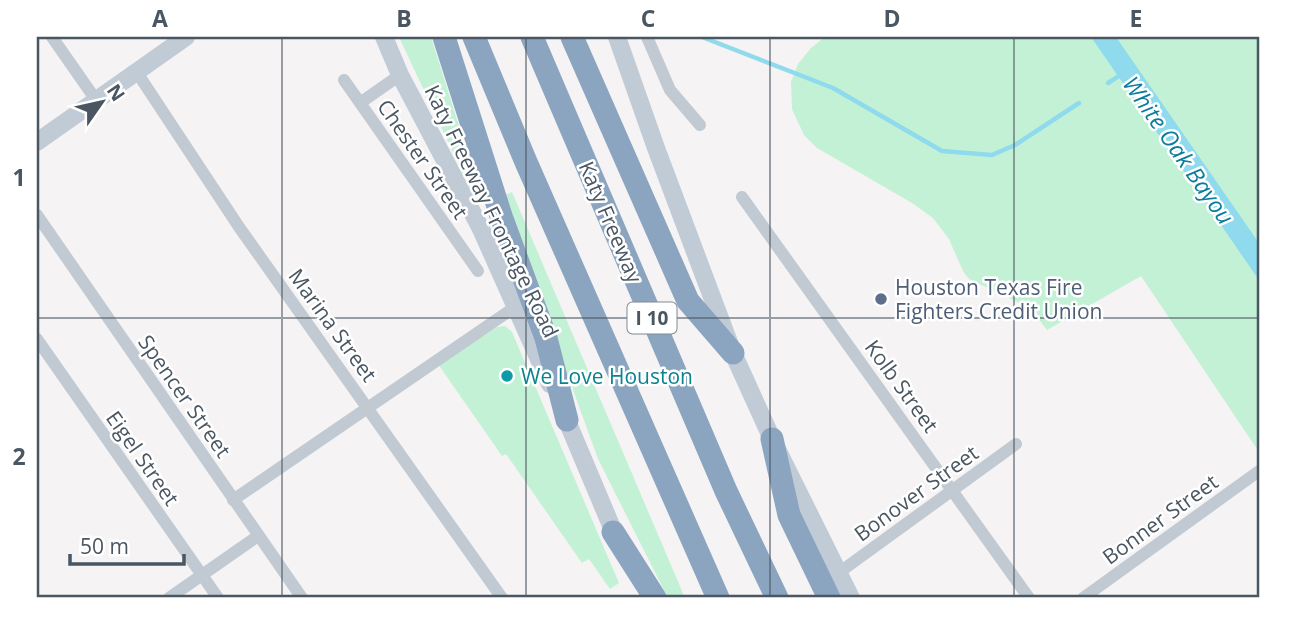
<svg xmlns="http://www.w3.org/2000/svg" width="1296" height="635" font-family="'Open Sans',sans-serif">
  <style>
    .green { fill: #c3f1d5 }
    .water { fill: #90daee }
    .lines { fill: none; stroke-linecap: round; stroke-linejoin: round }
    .stream { stroke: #90daee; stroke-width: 4.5 }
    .street { stroke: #c1cad2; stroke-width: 12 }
    .secondary { stroke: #c1cbd6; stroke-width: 18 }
    .highway { stroke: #8ba5c1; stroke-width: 23 }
    .grid { fill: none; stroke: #4a5661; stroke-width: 2; stroke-opacity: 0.55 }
    .service-dot { fill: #5c6f8a; stroke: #fff; stroke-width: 2.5 }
    .culture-dot { fill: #0f9aa8; stroke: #fff; stroke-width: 2.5 }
    .labels { text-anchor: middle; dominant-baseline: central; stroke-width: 5; stroke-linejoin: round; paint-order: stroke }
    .shield { fill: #fff; stroke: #808990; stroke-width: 2 }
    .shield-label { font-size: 19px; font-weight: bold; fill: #4a5661 }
    .street-label { font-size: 21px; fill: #4a5661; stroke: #fff }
    .service-label { font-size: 21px; fill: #4e5e75; stroke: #fff; text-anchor: start }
    .culture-label { font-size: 21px; fill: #0d838f; stroke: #fff; text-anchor: start }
    .water-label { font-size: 23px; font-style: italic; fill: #0c7c9b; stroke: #fff }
    .neatline { fill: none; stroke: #4a5661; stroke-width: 2.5 }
    .grid-label { font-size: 23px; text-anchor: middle; font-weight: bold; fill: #4a5661 }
  </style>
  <rect width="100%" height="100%" fill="#f5f3f3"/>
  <path class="green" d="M 399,37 L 431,37 L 473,171 L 464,176 Z
    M 825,37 L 1259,37 L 1259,452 L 1141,276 L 1047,330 L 1030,308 L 969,279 L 963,271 L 949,239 L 933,218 L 912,203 L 817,148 L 804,135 L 792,109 L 791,82 L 798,64 L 811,48 Z
    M 512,192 L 685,598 L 668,598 L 598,459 L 503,196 Z
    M 505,326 L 512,332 L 619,583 L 610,589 L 589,559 L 582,563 L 506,454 L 502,456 L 438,364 L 497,327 Z"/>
  <path class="water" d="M 1091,37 L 1116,37 L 1259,243 L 1259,280 Z"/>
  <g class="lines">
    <path class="stream" d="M 702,37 L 833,88 L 942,151 L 992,155 L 1015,145 L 1079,103
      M 1108,83 L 1122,74"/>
    <path class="street" d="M 52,37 L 96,100
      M 647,37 L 670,90 L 700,125
      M 136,71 L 239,227 L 502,598
      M 344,80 L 478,271
      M 360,103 L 400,75
      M 742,197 L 1029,598
      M 37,215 L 302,598
      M 37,339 L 218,598
      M 233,500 L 515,307
      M 837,574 L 1016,444
      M 169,598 L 258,536
      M 1083,598 L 1259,471"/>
    <path class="secondary" d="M 384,37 L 400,75 L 481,229 L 550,384
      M 617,37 L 656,148 L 733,353 L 772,439 L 851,598
      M 37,142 L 186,37
      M 562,409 L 618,542"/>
    <path class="highway" d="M 444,37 L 501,216 L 546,338 L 567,420
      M 474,37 L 526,162 L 718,598
      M 532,37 L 726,491 L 777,598
      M 572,37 L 688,301 L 733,353
      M 772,439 L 789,515 L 829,598
      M 613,532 L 655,598"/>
  </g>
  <path class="grid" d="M 282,37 L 282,598M 526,37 L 526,598M 770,37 L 770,598M 1014,37 L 1014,598M 37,318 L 1259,318"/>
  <circle class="service-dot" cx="881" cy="299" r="7"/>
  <circle class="culture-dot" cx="507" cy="376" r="7"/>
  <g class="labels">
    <rect class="shield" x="627.5" y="302.5" width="49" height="31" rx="5"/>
    <g class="shield-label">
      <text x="652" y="318">I 10</text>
    </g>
    <g class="street-label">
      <text transform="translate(423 159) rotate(55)">Chester Street</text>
      <text transform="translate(492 211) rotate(64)">Katy Freeway Frontage Road</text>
      <text transform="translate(611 222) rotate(67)">Katy Freeway</text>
      <text transform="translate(333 325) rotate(54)">Marina Street</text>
      <text transform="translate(902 386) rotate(54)">Kolb Street</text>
      <text transform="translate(185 396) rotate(55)">Spencer Street</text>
      <text transform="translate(143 458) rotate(55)">Eigel Street</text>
      <text transform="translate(916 493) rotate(-36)">Bonover Street</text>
      <text transform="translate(1160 519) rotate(-36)">Bonner Street</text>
    </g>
    <g class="service-label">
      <text x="895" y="287">Houston Texas Fire<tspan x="895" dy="24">Fighters Credit Union</tspan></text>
    </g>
    <g class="culture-label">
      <text x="521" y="376">We Love Houston</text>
    </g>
    <g class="water-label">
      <text transform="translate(1179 150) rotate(55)">White Oak Bayou</text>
    </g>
  </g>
  <rect width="1296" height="635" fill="none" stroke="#ffffff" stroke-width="77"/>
  <g transform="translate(102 102) rotate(56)" stroke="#ffffff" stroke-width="5" paint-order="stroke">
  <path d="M0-5L12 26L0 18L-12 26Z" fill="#4a5661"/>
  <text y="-10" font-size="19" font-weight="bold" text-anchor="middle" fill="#4a5661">N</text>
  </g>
  <path d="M70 554v10h114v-10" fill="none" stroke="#4a5661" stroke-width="3.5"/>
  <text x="80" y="554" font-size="21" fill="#4a5661" stroke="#ffffff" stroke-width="5" paint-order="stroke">50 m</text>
  <rect x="38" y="38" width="1220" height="558" class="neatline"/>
  <g class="grid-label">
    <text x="160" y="27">A</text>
    <text x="404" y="27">B</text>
    <text x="648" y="27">C</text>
    <text x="892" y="27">D</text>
    <text x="1136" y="27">E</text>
    <text x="19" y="186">1</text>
    <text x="19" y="465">2</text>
  </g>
</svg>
